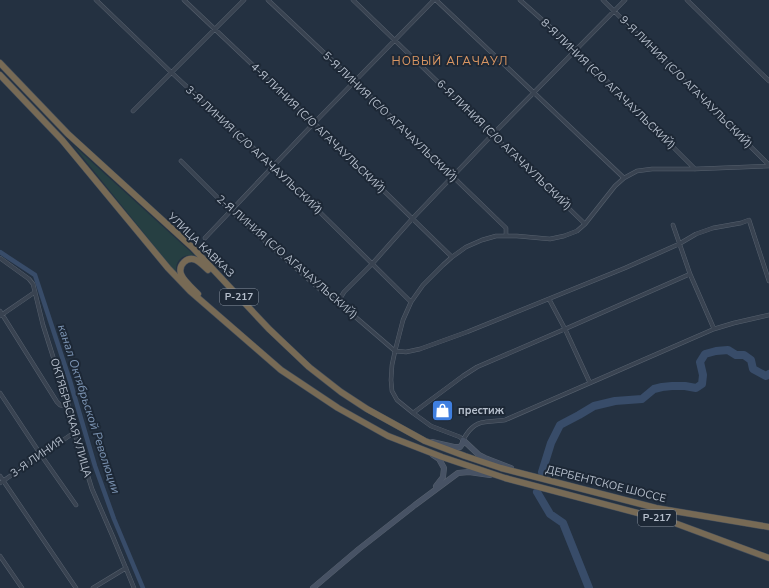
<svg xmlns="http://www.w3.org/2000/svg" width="769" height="588" font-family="'Nunito Sans',sans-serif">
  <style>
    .green { fill: #263f42 }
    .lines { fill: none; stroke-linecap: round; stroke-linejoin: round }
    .canal { stroke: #384c69; stroke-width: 4.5 }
    .river { stroke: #384c69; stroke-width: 8 }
    .street-casing { stroke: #57616e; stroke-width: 4.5 }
    .secondary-casing { stroke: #57616e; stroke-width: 6 }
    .highway-casing { stroke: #444e5b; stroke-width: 7 }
    .street { stroke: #394351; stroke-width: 3.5 }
    .secondary { stroke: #475264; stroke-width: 5 }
    .highway { stroke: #776a55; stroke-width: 6 }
    .labels { text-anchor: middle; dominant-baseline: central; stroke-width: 4; stroke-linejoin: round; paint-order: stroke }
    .shield { fill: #1d2836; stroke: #87919e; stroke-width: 1 }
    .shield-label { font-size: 10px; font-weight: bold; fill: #b5becb }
    .street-label { font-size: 11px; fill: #b5becb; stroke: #1d2836 }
    .poi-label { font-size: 11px; font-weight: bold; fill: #b5becb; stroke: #1d2836; text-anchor: start }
    .neighbourhood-label { font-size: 12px; letter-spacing: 1px; fill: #da9662; stroke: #1d2836 }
    .water-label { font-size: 12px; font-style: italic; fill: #7c94b3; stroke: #1d2836 }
  </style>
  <rect width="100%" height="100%" fill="#243141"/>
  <path class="green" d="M 73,145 L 194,255 C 182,254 175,260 176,273 Z"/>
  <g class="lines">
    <path class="canal" d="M 0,252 L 35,275 L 70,381 L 95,466 L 114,519 L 143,588"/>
    <path class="river" d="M 542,472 L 551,443 L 560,425 L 579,415 L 594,406 L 615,401 L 642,399 L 654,389 L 662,387 L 672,386 L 685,386 L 696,388 L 702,384 L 703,375 L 700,362 L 705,354 L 716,351 L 728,350 L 736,355 L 744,355 L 751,360 L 753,369 L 766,376 L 769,374
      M 537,492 L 550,514 L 563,523 L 589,588"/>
    <defs>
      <path id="street" d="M 96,0 L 172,73 L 273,166 L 411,302
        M 184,0 L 314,123 L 452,257
        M 268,0 L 355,82 L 506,228 L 506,236
        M 353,0 L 585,224
        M 436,0 L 624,178
        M 520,0 L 576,50 L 695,169
        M 603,0 L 769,165
        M 687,0 L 769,81
        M 133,111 L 244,0
        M 181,161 L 231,211 L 324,293 L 338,302 L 395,351 L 406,352 L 420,349 L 467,332 L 625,268 L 679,244 L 696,234 L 713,228 L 741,223 L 749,220 L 769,281
        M 769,166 L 695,169 L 652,169 L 637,171 L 624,178 L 615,186 L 585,224 L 577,231 L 564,236 L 550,239 L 517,236 L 496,236 L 482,240 L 466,247 L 452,257 L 443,265 L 423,285 L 411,302 L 403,320 L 395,351 L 392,365 L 391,380 L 392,391 L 397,400 L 413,413 L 431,426 L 460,437 L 463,440 C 468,431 474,423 485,422 C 492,421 498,421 505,420 L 714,329 L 734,323 L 769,315
        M 673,225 L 690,274 L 714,329
        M 205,238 L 314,123 L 434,0
        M 0,258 L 29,279 L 33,284 L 43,325 L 69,407 L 76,438 L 92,489 L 113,537 L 134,588
        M 549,299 L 565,329 L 590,383
        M 338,302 L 344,292 L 372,264 L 412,219 L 492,135 L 625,0
        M 0,311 L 57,402 L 60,405 L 69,407
        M 0,316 L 35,292
        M 0,393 L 41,455 L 76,505
        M 413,413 L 463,376 L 477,367 L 565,329 L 690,274
        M 0,476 L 76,588
        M 0,483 L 75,432
        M 0,556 L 22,588
        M 93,588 L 126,568"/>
      <path id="secondary" d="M 432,442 L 454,447 L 460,447 L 463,443 L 463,440 L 479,455 L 485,458 L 511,468
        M 433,455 L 439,459 L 444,468 L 443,477 L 436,486
        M 313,588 L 359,549 L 415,505 L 458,473 L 469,472 L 490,475"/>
      <path id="highway" d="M 0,63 L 68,134 L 193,248 L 269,329 L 309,367 L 341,392 L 367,409 L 425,441 L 465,456 L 501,468 L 656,508 L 769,527
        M 0,75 L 62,140 L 168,268 L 190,291 L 281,370 L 338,408 L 388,436 L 442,457 L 505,478 L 672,522 L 769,558
        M 198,294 C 193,289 183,280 181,274 C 178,265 187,256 196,260 C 200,262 204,266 208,270"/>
    </defs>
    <use href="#street" class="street-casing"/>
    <use href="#secondary" class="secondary-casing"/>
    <use href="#highway" class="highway-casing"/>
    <use href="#street" class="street"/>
    <use href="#secondary" class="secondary"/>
    <use href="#highway" class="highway"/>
  </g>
  <defs>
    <symbol id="shop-square" viewBox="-11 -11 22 22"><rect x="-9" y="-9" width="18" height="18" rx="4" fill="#3f7fe0" stroke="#1d2836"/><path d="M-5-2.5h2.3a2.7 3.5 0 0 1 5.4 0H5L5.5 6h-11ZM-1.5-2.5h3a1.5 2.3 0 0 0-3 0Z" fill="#fff"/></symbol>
  </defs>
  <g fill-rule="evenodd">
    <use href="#shop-square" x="430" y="398" width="25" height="25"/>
  </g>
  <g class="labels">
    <g class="shield">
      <rect x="220" y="289" width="38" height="16" rx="3"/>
      <rect x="638" y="510" width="38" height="16" rx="3"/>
    </g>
    <g class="shield-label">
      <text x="239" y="297">Р-217</text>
      <text x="657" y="518">Р-217</text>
    </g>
    <g class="street-label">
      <text transform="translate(686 82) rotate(45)">9-Я ЛИНИЯ (С/О АГАЧАУЛЬСКИЙ)</text>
      <text transform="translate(608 84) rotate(44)">8-Я ЛИНИЯ (С/О АГАЧАУЛЬСКИЙ)</text>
      <text transform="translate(390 117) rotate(44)">5-Я ЛИНИЯ (С/О АГАЧАУЛЬСКИЙ)</text>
      <text transform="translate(318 128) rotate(44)">4-Я ЛИНИЯ (С/О АГАЧАУЛЬСКИЙ)</text>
      <text transform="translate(504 145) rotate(44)">6-Я ЛИНИЯ (С/О АГАЧАУЛЬСКИЙ)</text>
      <text transform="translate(254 150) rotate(43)">3-Я ЛИНИЯ (С/О АГАЧАУЛЬСКИЙ)</text>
      <text transform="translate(201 245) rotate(44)">УЛИЦА КАВКАЗ</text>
      <text transform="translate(287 257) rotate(41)">2-Я ЛИНИЯ (С/О АГАЧАУЛЬСКИЙ)</text>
      <text transform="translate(71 418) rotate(74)">ОКТЯБРЬСКАЯ УЛИЦА</text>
      <text transform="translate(37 457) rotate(-35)">3-Я ЛИНИЯ</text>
      <text transform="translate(606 484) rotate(14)">ДЕРБЕНТСКОЕ ШОССЕ</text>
    </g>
    <g class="poi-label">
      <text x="458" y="410">престиж</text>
    </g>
    <g class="neighbourhood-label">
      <text x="450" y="61">НОВЫЙ АГАЧАУЛ</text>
    </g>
    <g class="water-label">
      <text transform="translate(89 409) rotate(72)">канал Октябрьской Революции</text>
    </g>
  </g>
</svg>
